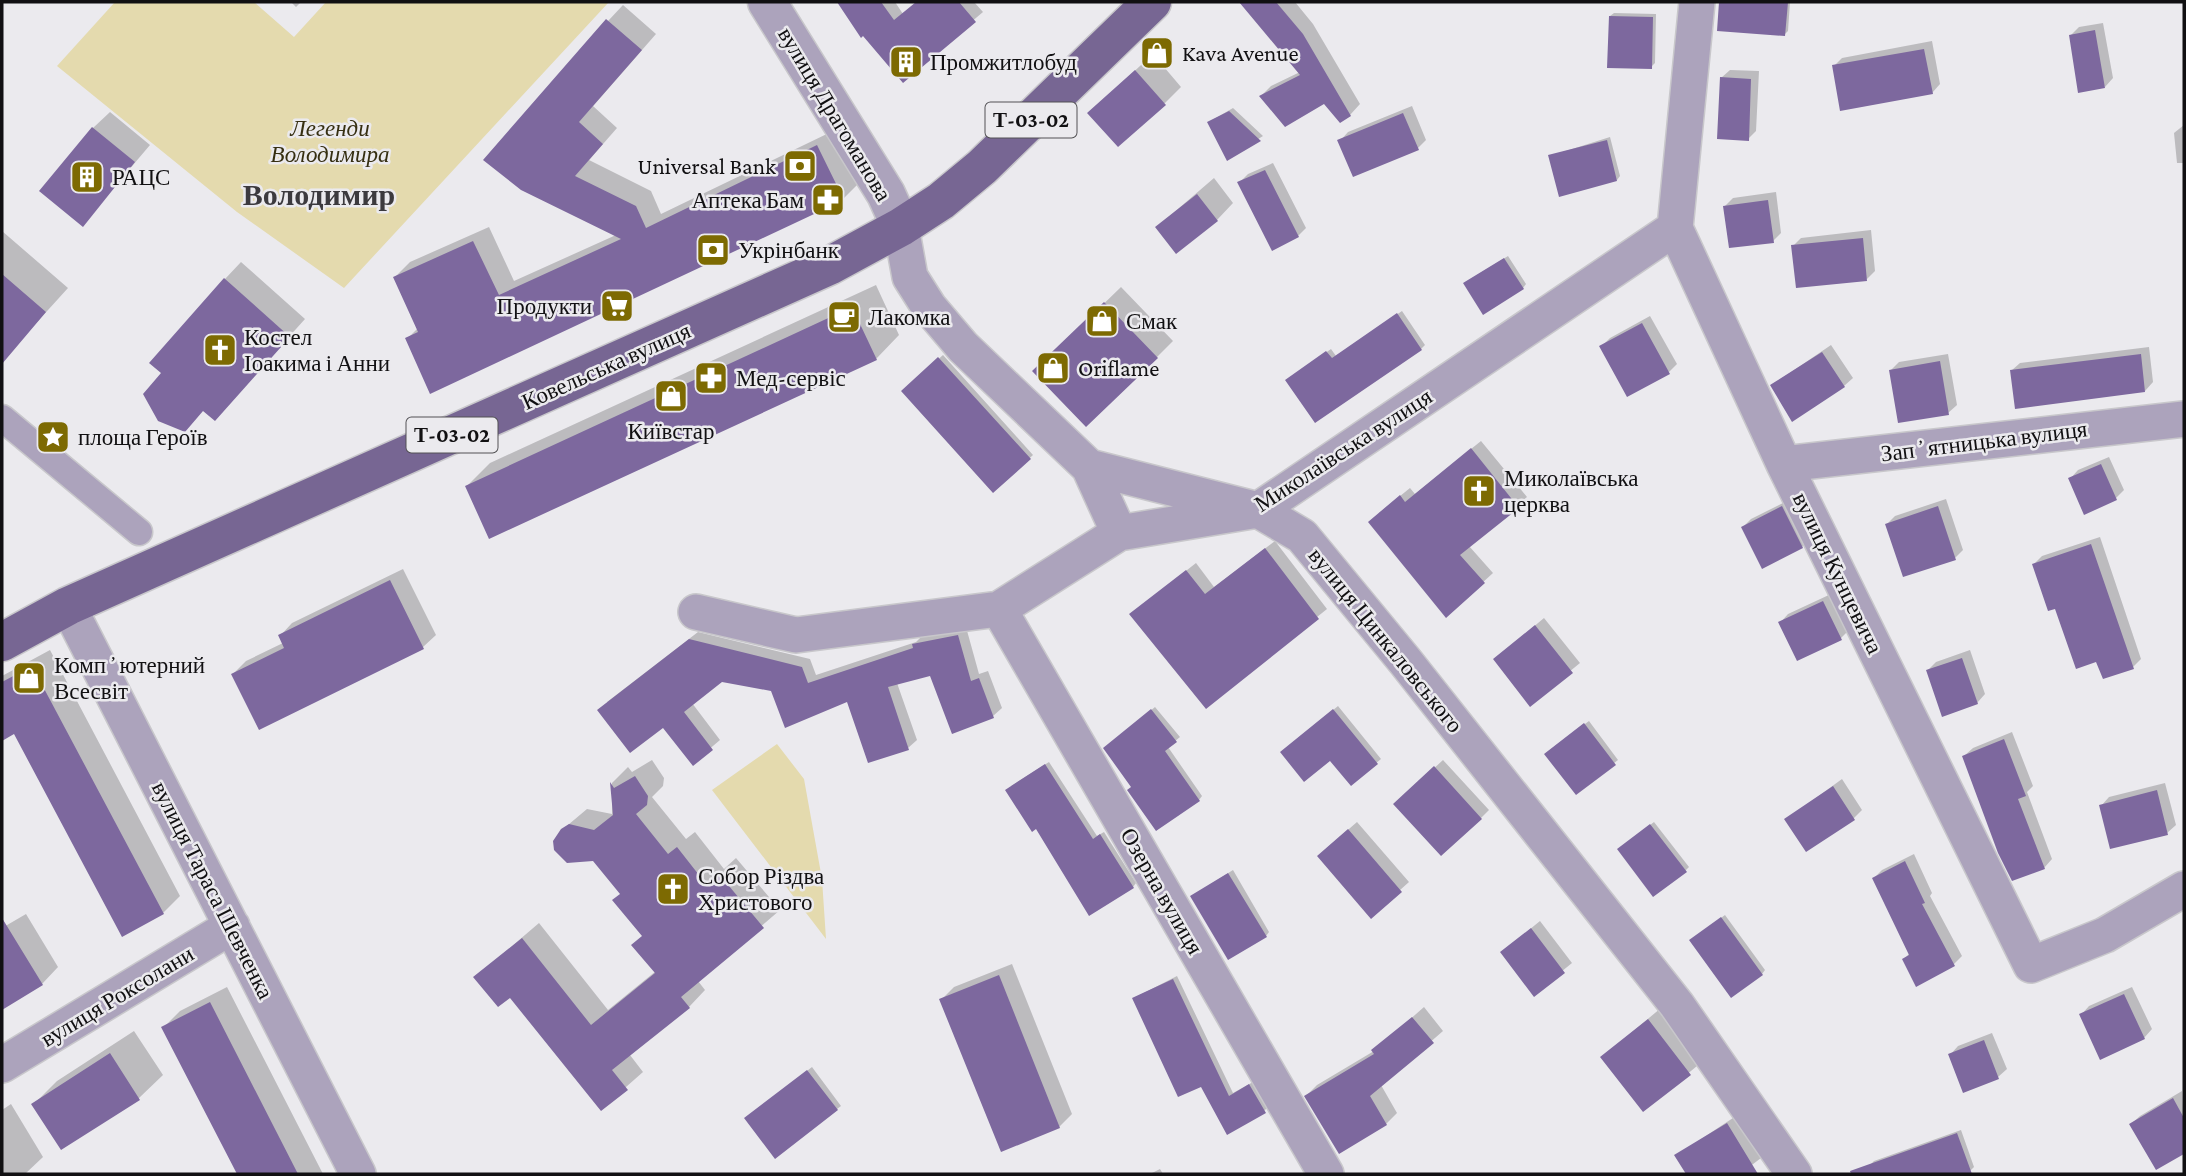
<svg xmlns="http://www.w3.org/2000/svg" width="2186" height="1176" font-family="'Crimson Pro',serif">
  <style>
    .green { fill: #e4daae }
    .shadow { fill: #0003 }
    .building { fill: #7d689e }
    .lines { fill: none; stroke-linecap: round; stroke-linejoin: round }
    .pedestrian-casing { stroke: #c8c7cb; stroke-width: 29 }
    .minor-casing { stroke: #c8c7cb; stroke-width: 38 }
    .tertiary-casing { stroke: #c8c7cb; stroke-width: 41 }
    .primary-casing { stroke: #c8c7cb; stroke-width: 41 }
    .pedestrian { stroke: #aca3bc; stroke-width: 26 }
    .minor { stroke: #aca3bc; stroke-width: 35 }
    .tertiary { stroke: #aca3bc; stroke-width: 38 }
    .primary { stroke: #776693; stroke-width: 38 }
    .labels { text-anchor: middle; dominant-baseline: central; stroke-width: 5; stroke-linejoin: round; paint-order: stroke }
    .shield { fill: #ebeaee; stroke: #525154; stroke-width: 2 }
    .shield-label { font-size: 21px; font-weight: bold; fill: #111012 }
    .poi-label { font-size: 23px; fill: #111012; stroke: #ebeaee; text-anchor: start }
    .street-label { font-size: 23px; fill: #111012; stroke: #ebeaee }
    .park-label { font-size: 23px; font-style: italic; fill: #362f12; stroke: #ebeaee }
    .district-label { font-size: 30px; font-weight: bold; fill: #3c3a3e; stroke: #ebeaee }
  </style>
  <rect width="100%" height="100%" fill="#ebeaee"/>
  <path class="green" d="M 115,2 L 254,2 L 294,37 L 326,2 L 609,2 L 344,288 L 237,212 L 57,66 Z
    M 777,744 L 804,779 L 822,879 L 826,939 L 712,790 Z"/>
  <path class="shadow" d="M 291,2 L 301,2 L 296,7 Z
    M 850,2 L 895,2 L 903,14 L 917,2 L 974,2 L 983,12 L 903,80 Z
    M 1242,2 L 1295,2 L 1313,24 L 1360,104 L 1350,115 L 1324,102 L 1261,96 L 1271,86 L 1300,72 Z
    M 1722,2 L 1790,2 L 1788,31 L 1784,35 L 1719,29 Z
    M 623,5 L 656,34 L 593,106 L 617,128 L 589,160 L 651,191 L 661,214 L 833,131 L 858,184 L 843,199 L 407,339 L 418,328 L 395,277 L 410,262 L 489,227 L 514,281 L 616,235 L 522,189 L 608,21 Z
    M 1614,13 L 1656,14 L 1655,63 L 1651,67 L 1610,16 Z
    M 2103,23 L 2113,78 L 2105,87 L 2071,35 L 2079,27 Z
    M 1932,41 L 1940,84 L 1932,93 L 1834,66 L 1842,58 Z
    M 1153,54 L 1181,87 L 1165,103 L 1089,113 Z
    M 1730,70 L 1759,71 L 1756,131 L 1748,139 L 1721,78 Z
    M 1412,106 L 1426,140 L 1418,148 L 1340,141 L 1348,132 Z
    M 1233,108 L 1263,136 L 1228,158 L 1209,122 Z
    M 110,112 L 150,145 L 83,224 L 93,128 Z
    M 2184,125 L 2184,163 L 2177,163 L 2174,133 Z
    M 1610,137 L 1620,176 L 1617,180 L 1550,156 Z
    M 1273,163 L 1306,228 L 1298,236 L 1240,182 L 1248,174 Z
    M 1214,178 L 1233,203 L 1217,220 L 1157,227 Z
    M 1776,192 L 1781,233 L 1773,241 L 1725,206 L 1733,198 Z
    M 1871,230 L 1875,271 L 1867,279 L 1793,246 L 1801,238 Z
    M 2,231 L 68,288 L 9,353 L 2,346 Z
    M 1508,256 L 1526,284 L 1523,288 L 1469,280 Z
    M 241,262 L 305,319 L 215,419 L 163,373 L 225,279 Z
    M 876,285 L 899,335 L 876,359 L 467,486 L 490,463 Z
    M 1121,287 L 1173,341 L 1157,357 L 1051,355 Z
    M 1402,311 L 1425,345 L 1421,349 L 1291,377 L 1331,349 L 1336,356 Z
    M 1650,316 L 1677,364 L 1669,372 L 1602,346 L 1610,338 Z
    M 1831,345 L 1853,378 L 1844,386 L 1772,385 Z
    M 2149,347 L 2153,382 L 2145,391 L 2011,371 L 2020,363 Z
    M 1948,354 L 1957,405 L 1948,413 L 1891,370 L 1899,362 Z
    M 943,355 L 1033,455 L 994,491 L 903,391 Z
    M 1481,441 L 1527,497 L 1469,546 L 1493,573 L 1446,616 L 1379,513 L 1410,488 L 1415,494 Z
    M 2109,457 L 2124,490 L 2116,498 L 2070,479 L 2078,470 Z
    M 1791,499 L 1810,538 L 1802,547 L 1743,527 L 1751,519 Z
    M 1946,499 L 1963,550 L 1955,558 L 1887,524 L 1895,516 Z
    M 2100,537 L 2141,659 L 2133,667 L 2097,660 L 2056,607 L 2034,564 L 2042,556 Z
    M 1275,541 L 1327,609 L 1206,706 L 1131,614 L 1196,563 L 1214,587 Z
    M 403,569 L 436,635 L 423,647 L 233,674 L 246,661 L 283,643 L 280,636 L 292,623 Z
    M 1831,594 L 1849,630 L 1840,639 L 1780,623 L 1788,614 Z
    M 1544,618 L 1580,663 L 1530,704 L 1495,659 Z
    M 966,627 L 979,674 L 988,671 L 1002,708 L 993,716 L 931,674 L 897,683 L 917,740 L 908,748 L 848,699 L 722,680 L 692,703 L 720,740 L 693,763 L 664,726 L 607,702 L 698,632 L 810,659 L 816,675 L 916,642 L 922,636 Z
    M 50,650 L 180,896 L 163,913 L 122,934 L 15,732 L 2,739 L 2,676 Z
    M 1970,650 L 1985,694 L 1977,703 L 1928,670 L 1936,662 Z
    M 1338,706 L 1381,759 L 1351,784 L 1331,759 L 1286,749 Z
    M 1155,707 L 1180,737 L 1168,747 L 1202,796 L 1199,800 L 1132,787 L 1109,745 Z
    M 1589,721 L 1618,760 L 1577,792 L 1550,750 Z
    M 2012,732 L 2033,786 L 2027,792 L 2052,859 L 2044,868 L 1964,756 L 1973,748 Z
    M 652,760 L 664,778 L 663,786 L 652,797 L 686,839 L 695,832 L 724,869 L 736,858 L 780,910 L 698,981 L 705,990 L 689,1007 L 630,1055 L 643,1072 L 601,1109 L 511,995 L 476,977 L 539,923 L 608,1010 L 656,971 L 643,935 L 621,893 L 594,859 L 562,830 L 587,809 L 612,814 L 612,783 L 628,767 L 632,772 Z
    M 1443,760 L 1489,810 L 1481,818 L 1404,796 Z
    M 1049,762 L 1097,836 L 1104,832 L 1136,883 L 1133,887 L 1011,786 Z
    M 1842,779 L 1862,810 L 1854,818 L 1787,819 Z
    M 2165,783 L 2176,825 L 2167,833 L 2101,806 L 2109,797 Z
    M 1357,822 L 1409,882 L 1371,916 L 1327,848 Z
    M 1654,822 L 1689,867 L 1685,871 L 1623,846 Z
    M 1914,854 L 1932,893 L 1930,896 L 1962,956 L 1954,964 L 1904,959 L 1910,953 L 1874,878 L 1882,870 Z
    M 1233,870 L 1269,932 L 1266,936 L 1192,896 Z
    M 26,914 L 58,967 L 42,984 L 2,1008 L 2,928 Z
    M 1725,915 L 1765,970 L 1762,974 L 1695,937 Z
    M 1540,921 L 1572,963 L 1534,994 L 1502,952 Z
    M 1012,964 L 1072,1114 L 1059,1127 L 941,1000 L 954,987 Z
    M 1177,976 L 1233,1093 L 1253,1082 L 1268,1107 L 1264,1111 L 1201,1085 L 1134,998 Z
    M 227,987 L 323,1174 L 238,1174 L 163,1028 L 180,1011 Z
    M 2132,987 L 2152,1029 L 2144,1038 L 2081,1015 L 2089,1006 Z
    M 1424,1007 L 1443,1031 L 1381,1085 L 1397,1113 L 1386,1124 L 1306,1096 L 1317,1085 L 1374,1051 Z
    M 1661,1008 L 1703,1061 L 1644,1110 L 1602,1057 Z
    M 134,1031 L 163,1075 L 139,1098 L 62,1148 L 33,1105 L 57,1081 Z
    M 1992,1033 L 2007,1069 L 1998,1077 L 1964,1091 L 1950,1055 L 1958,1046 Z
    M 812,1067 L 841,1106 L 837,1109 L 750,1115 Z
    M 2182,1091 L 2184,1152 L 2157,1168 L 2131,1124 L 2140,1116 Z
    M 11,1104 L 43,1157 L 25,1174 L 2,1174 L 2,1110 Z
    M 1736,1116 L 1761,1158 L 1740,1174 L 1688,1174 L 1677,1155 Z
    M 1961,1130 L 1974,1167 L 1970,1171 L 1961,1174 L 1874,1174 L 1870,1165 L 1874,1161 Z
    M 1160,1169 L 1163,1174 L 1150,1174 Z"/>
  <path class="building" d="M 837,2 L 881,2 L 894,20 L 916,2 L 959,2 L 976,22 L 903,83 L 863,36 L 861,38 Z
    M 1239,2 L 1276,2 L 1303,34 L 1351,116 L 1340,123 L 1324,104 L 1285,127 L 1259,96 L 1300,75 Z
    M 1719,2 L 1788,2 L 1785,36 L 1717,31 Z
    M 1609,16 L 1653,17 L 1652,69 L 1607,68 Z
    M 606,19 L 642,50 L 579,122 L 603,144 L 575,176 L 636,206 L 646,228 L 817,145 L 844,200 L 430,394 L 405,338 L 418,332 L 393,277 L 473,241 L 499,295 L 621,239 L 521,190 L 483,160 Z
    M 2095,30 L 2105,88 L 2078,93 L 2069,35 Z
    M 1924,49 L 1933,94 L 1840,111 L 1832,65 Z
    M 1135,70 L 1166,105 L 1118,147 L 1087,113 Z
    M 1720,77 L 1751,79 L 1749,141 L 1717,139 Z
    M 1229,111 L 1261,141 L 1227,161 L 1207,122 Z
    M 1403,113 L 1419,150 L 1353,177 L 1337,140 Z
    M 92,127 L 135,162 L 83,227 L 39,191 Z
    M 1607,140 L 1617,181 L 1559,197 L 1548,155 Z
    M 1265,170 L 1299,237 L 1272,251 L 1237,182 Z
    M 1197,194 L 1218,221 L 1176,254 L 1155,227 Z
    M 1768,200 L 1774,243 L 1729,248 L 1723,206 Z
    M 1863,238 L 1867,281 L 1796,288 L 1791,245 Z
    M 1504,258 L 1524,289 L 1483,315 L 1463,283 Z
    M 2,274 L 46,312 L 2,364 Z
    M 224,278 L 290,337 L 215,421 L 203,411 L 185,432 L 158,421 L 143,394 L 161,373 L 149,363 Z
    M 1104,302 L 1158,358 L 1086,427 L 1032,371 Z
    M 852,307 L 877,360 L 489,539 L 465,486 Z
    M 1397,313 L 1422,350 L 1315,423 L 1285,380 L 1326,351 L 1332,358 Z
    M 1642,323 L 1670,374 L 1627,397 L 1599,346 Z
    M 1822,352 L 1845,387 L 1792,422 L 1770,385 Z
    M 2141,354 L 2145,392 L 2015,409 L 2010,370 Z
    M 938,357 L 1031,459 L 993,493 L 901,391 Z
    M 1940,361 L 1949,415 L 1898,423 L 1889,370 Z
    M 1471,448 L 1519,508 L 1460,555 L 1485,583 L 1446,618 L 1368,522 L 1400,495 L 1405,502 Z
    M 2101,464 L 2117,500 L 2084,515 L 2068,478 Z
    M 1782,506 L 1803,548 L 1762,569 L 1741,527 Z
    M 1938,506 L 1956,560 L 1903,577 L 1885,524 Z
    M 2091,544 L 2134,669 L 2103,679 L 2096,662 L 2076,669 L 2055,609 L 2048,611 L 2032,564 Z
    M 1265,548 L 1319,619 L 1206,709 L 1129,614 L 1186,570 L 1205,594 Z
    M 390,580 L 424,649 L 259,730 L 231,674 L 284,648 L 278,635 Z
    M 1823,601 L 1842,640 L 1797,661 L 1778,622 Z
    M 1535,625 L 1573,673 L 1530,707 L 1493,659 Z
    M 958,635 L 971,681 L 979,678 L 994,718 L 952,734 L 930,676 L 888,687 L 909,750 L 868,763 L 847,702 L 785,728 L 771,691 L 722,682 L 684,712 L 713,750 L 693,766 L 663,728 L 630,753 L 597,710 L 689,639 L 802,667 L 808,683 L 913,648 L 912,644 Z
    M 1962,658 L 1978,704 L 1942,717 L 1926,670 Z
    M 32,666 L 164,914 L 122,937 L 14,734 L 2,741 L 2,682 Z
    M 1151,709 L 1177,742 L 1165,751 L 1200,801 L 1156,831 L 1127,790 L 1131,787 L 1103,748 Z
    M 1333,709 L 1378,764 L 1351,786 L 1330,761 L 1304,782 L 1280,752 Z
    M 1584,723 L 1616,765 L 1576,795 L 1544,754 Z
    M 2004,739 L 2026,796 L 2018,799 L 2045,869 L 2012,881 L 1998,853 L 1962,756 Z
    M 1045,764 L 1093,839 L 1100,834 L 1134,888 L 1089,916 L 1036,829 L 1032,832 L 1005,790 Z
    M 1434,766 L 1482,819 L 1441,856 L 1393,804 Z
    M 635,776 L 648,796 L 647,805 L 636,814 L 668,854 L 677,847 L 706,884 L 719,874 L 764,928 L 681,997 L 690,1008 L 612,1070 L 628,1090 L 601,1111 L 510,998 L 498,1007 L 473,977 L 522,938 L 591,1025 L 655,973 L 631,945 L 642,936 L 612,900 L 620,894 L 593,861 L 567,863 L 554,850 L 553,841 L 561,829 L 569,824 L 594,830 L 613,815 L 610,782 L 614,788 Z
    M 1833,786 L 1855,820 L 1806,852 L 1784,819 Z
    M 2157,790 L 2168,835 L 2110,849 L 2099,805 Z
    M 1650,824 L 1687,872 L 1653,897 L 1617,849 Z
    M 1348,829 L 1402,892 L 1371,919 L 1317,856 Z
    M 1905,861 L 1925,903 L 1922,904 L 1955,966 L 1916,987 L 1902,959 L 1909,955 L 1872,878 Z
    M 1228,873 L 1267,937 L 1228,960 L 1190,896 Z
    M 1721,917 L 1763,975 L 1731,998 L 1689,940 Z
    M 2,918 L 43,985 L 2,1010 Z
    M 1531,928 L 1565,973 L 1534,997 L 1500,952 Z
    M 999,975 L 1060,1128 L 1001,1152 L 939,999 Z
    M 1173,979 L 1229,1096 L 1249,1084 L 1266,1113 L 1227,1135 L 1201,1087 L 1178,1097 L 1132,998 Z
    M 2124,994 L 2145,1039 L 2100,1060 L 2079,1014 Z
    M 210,1002 L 298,1174 L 237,1174 L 161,1027 Z
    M 1412,1017 L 1434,1043 L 1370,1096 L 1387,1125 L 1339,1154 L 1304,1096 L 1374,1054 L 1371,1050 Z
    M 1648,1019 L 1691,1075 L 1643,1112 L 1600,1057 Z
    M 1984,1040 L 1999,1079 L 1963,1093 L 1948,1054 Z
    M 110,1053 L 140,1100 L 61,1150 L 31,1104 Z
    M 807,1070 L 838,1110 L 775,1159 L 744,1118 Z
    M 2173,1098 L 2184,1118 L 2184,1154 L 2156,1170 L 2129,1124 Z
    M 1727,1123 L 1758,1174 L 1686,1174 L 1674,1155 Z
    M 1957,1133 L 1972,1174 L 1851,1174 L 1850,1171 Z"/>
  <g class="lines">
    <defs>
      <path id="pedestrian" d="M 2,418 L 139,532"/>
      <path id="minor" d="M 1697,2 L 1675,228 L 1784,464 L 2031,965 L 2105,935 L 2184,889
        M 901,227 L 910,277 L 929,307 L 963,347 L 1089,467 L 1258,510 L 1302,536 L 1405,661 L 1677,1005 L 1794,1174
        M 1784,464 L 2184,419
        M 1089,467 L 1119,533
        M 68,606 L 358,1174
        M 999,609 L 1326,1174
        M 696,612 L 796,635 L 999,609 L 1119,533 L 1258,510 L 1675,228
        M 2,1065 L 232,926"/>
      <path id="tertiary" d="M 767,2 L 886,194 L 901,227"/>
      <path id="primary" d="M 2,642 L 68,606 L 829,266 L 901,227 L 941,201 L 982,167 L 1152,2"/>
    </defs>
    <use href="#pedestrian" class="pedestrian-casing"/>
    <use href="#minor" class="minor-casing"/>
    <use href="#tertiary" class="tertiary-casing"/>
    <use href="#primary" class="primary-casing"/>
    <use href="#pedestrian" class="pedestrian"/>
    <use href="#minor" class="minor"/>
    <use href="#tertiary" class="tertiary"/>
    <use href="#primary" class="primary"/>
  </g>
  <defs>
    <symbol id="shop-square" viewBox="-11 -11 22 22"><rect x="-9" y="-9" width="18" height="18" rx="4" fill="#7d6a02" stroke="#ebeaee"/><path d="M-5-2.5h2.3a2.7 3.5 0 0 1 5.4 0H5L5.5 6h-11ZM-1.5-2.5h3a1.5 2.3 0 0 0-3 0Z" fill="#fff"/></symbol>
    <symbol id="building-square" viewBox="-11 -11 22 22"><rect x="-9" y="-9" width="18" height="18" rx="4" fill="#7d6a02" stroke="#ebeaee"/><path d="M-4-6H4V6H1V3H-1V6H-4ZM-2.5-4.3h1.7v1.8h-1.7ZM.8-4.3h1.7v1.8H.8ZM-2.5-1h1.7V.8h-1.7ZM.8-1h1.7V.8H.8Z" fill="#fff"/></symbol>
    <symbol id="bank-square" viewBox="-11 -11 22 22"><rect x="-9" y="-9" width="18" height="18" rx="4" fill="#7d6a02" stroke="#ebeaee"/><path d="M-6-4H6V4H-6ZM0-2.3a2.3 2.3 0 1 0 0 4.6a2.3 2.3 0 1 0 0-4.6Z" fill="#fff"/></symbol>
    <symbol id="pharmacy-square" viewBox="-11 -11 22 22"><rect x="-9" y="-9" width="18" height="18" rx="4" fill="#7d6a02" stroke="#ebeaee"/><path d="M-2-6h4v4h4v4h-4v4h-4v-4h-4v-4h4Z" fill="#fff"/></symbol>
    <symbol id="supermarket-square" viewBox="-11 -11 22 22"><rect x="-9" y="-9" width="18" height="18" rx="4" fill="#7d6a02" stroke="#ebeaee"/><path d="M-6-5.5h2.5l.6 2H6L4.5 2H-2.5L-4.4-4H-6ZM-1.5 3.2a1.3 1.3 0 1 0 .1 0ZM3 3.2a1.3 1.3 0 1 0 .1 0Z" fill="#fff"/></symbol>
    <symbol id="cafe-square" viewBox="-11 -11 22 22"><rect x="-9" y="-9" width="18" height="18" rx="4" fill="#7d6a02" stroke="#ebeaee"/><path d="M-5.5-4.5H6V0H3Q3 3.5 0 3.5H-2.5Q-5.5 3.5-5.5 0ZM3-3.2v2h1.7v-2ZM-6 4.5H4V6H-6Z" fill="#fff"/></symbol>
    <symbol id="church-square" viewBox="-11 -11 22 22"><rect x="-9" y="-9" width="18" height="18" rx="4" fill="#7d6a02" stroke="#ebeaee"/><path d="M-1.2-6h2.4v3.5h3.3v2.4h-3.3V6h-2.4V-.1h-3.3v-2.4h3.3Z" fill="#fff"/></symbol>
    <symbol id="sight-square" viewBox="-11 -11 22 22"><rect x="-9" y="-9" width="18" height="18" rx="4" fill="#7d6a02" stroke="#ebeaee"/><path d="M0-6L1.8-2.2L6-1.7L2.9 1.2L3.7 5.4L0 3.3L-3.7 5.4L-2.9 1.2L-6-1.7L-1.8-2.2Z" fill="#fff"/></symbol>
  </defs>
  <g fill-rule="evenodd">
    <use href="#shop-square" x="1138" y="34" width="38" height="38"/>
    <use href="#building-square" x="887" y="43" width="38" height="38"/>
    <use href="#bank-square" x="781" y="147" width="38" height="38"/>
    <use href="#building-square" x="68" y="158" width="38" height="38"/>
    <use href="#pharmacy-square" x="809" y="181" width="38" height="38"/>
    <use href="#bank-square" x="694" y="231" width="38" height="38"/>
    <use href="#supermarket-square" x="598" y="287" width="38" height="38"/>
    <use href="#cafe-square" x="825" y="298" width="38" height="38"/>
    <use href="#shop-square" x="1083" y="302" width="38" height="38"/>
    <use href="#church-square" x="201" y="331" width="38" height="38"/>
    <use href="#shop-square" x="1034" y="349" width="38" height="38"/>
    <use href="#pharmacy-square" x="692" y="359" width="38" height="38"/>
    <use href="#shop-square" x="652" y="377" width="38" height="38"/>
    <use href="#sight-square" x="34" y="418" width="38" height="38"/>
    <use href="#church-square" x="1460" y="472" width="38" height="38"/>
    <use href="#shop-square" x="10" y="659" width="38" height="38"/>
    <use href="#church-square" x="654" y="870" width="38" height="38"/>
  </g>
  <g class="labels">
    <g class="shield">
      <rect x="985.5" y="102.5" width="91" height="35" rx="5"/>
      <rect x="406.5" y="417.5" width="91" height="35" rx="5"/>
    </g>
    <g class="shield-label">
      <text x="1031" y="120">Т-03-02</text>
      <text x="452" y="435">Т-03-02</text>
    </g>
    <g class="poi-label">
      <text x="1182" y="53">Kava Avenue</text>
      <text x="930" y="62">Промжитлобуд</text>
      <text x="776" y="166" text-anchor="end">Universal Bank</text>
      <text x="112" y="177">РАЦС</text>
      <text x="804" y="200" text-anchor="end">Аптека Бам</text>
      <text x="738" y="250">Укрінбанк</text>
      <text x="592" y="306" text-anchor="end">Продукти</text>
      <text x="868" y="317">Лакомка</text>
      <text x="1126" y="321">Смак</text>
      <text x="244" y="337">Костел<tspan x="244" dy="26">Іоакима і Анни</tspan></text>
      <text x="1078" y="368">Oriflame</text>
      <text x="736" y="378">Мед-сервіс</text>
      <text x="671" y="431" text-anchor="middle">Київстар</text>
      <text x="78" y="437">площа Героїв</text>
      <text x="1504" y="478">Миколаївська<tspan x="1504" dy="26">церква</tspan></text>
      <text x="54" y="665">Компʼютерний<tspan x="54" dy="26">Всесвіт</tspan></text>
      <text x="698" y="876">Собор Різдва<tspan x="698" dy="26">Христового</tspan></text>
    </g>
    <g class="street-label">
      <text transform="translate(835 114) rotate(59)">вулиця Драгоманова</text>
      <text transform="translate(606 366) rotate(-24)">Ковельська вулиця</text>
      <text transform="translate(1984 441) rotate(-7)">Запʼятницька вулиця</text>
      <text transform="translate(1343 450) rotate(-33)">Миколаївська вулиця</text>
      <text transform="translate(1838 573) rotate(64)">вулиця Кунцевича</text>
      <text transform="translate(1386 640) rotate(51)">вулиця Цинкаловського</text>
      <text transform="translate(213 890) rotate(63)">вулиця Тараса Шевченка</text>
      <text transform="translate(1162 891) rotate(60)">Озерна вулиця</text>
      <text transform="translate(117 996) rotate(-31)">вулиця Роксолани</text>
    </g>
    <g class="park-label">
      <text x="330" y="128">Легенди<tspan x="330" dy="26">Володимира</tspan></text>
    </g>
    <g class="district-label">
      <text x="319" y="194">Володимир</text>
    </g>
  </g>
  <rect width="2186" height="1176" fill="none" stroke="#111012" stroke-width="7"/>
</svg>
